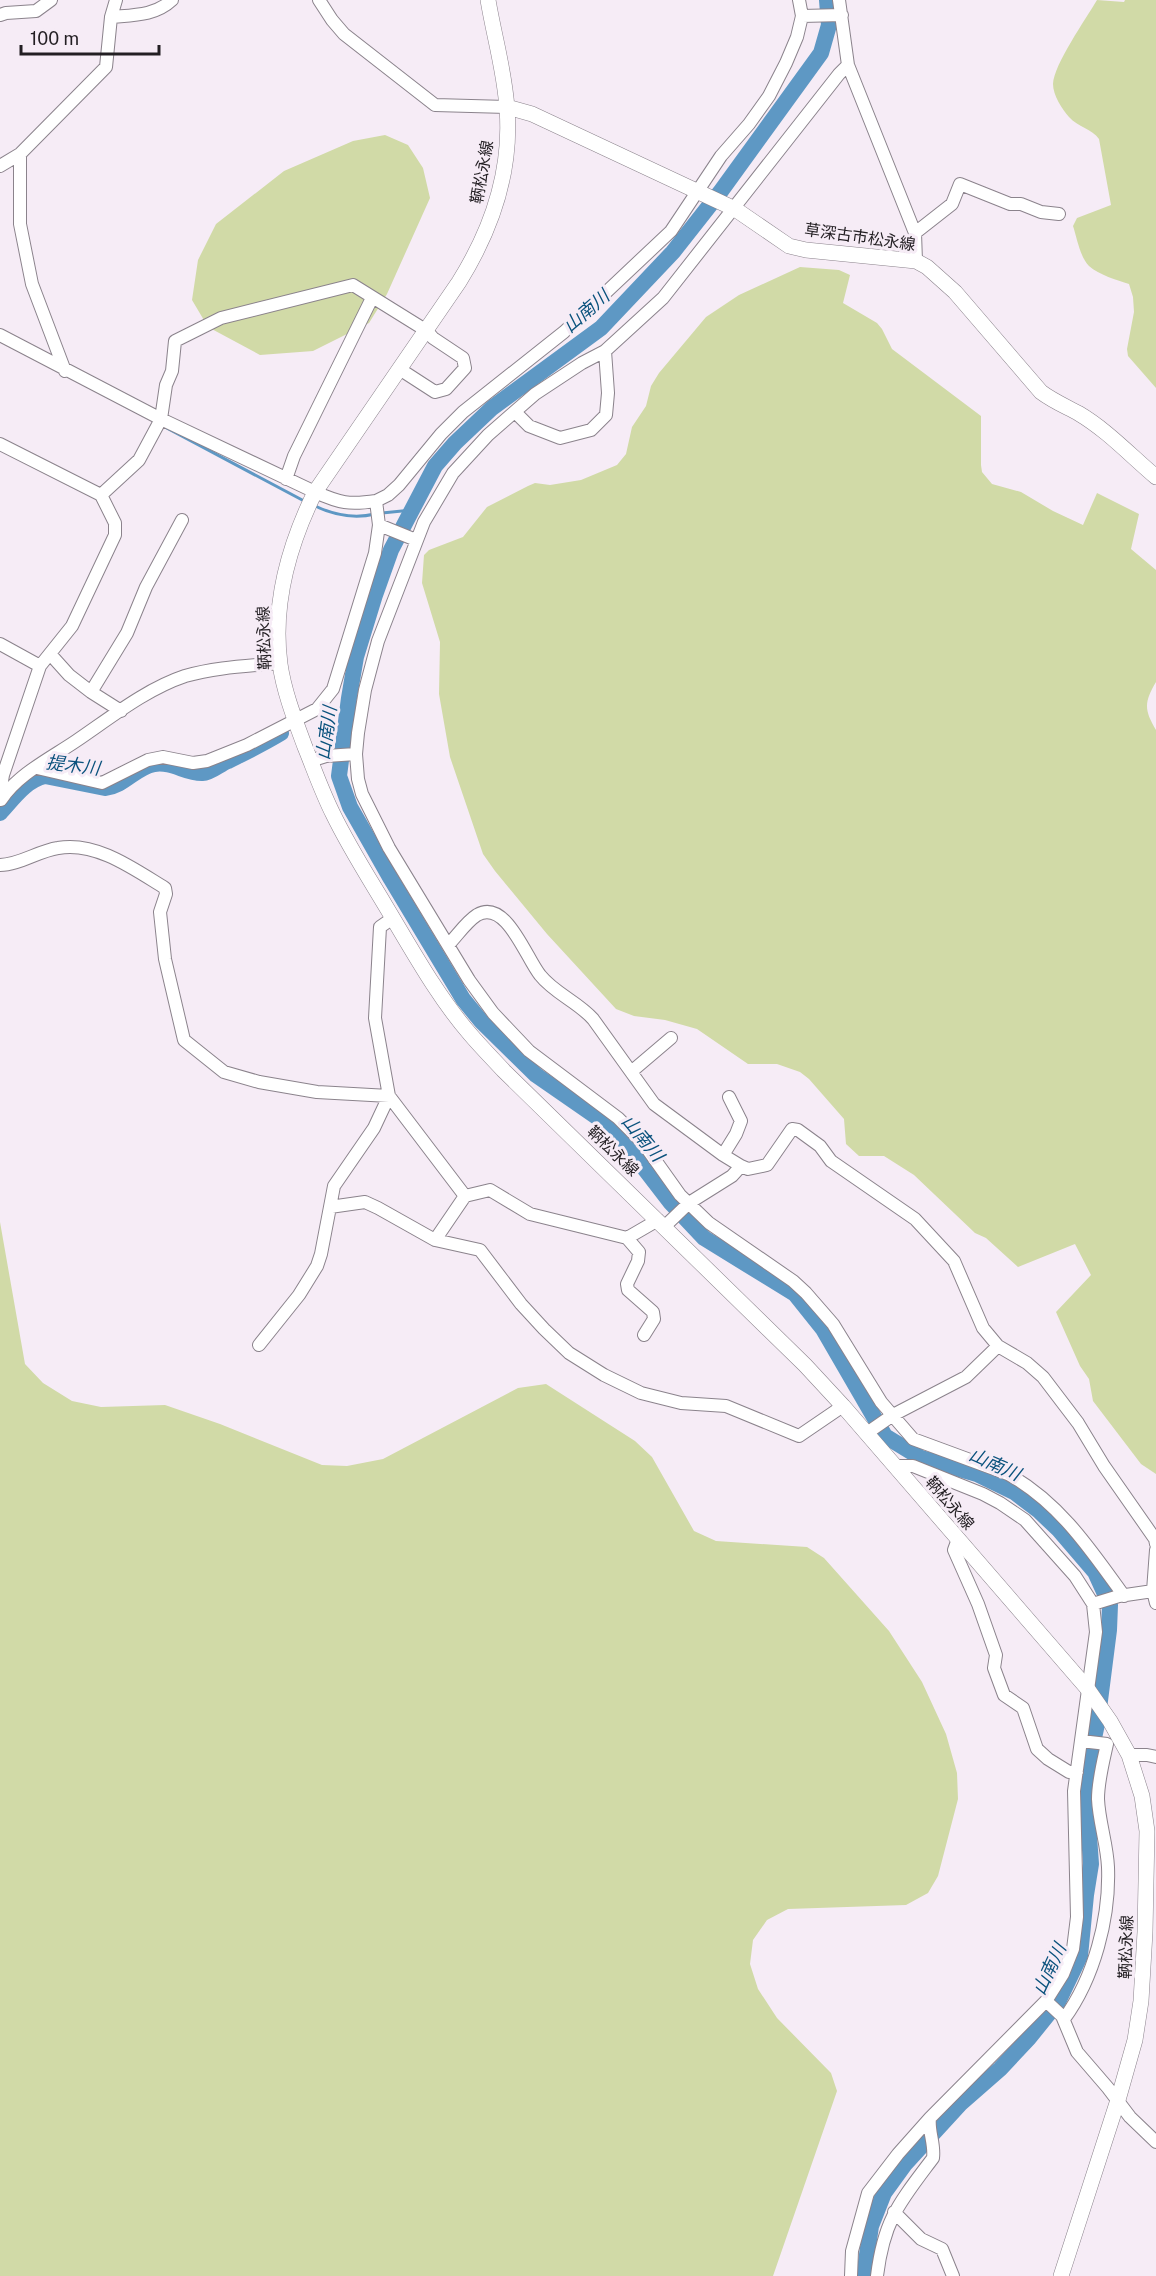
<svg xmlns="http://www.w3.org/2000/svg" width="1156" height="2276" font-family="'Public Sans','Noto Sans JP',sans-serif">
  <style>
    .green { fill: #d1daa7 }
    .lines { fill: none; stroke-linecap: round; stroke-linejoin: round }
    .stream { stroke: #5e98c4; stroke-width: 3 }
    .river { stroke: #5e98c4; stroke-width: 16 }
    .minor-casing { stroke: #8b838c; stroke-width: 14 }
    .major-casing { stroke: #8b838c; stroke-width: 16 }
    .minor { stroke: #fff; stroke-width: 12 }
    .major { stroke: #fff; stroke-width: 15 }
    .labels { text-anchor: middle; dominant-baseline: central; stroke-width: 6; stroke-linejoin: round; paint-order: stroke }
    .street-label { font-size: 16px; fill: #231f23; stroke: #f6ecf6 }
    .water-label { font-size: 18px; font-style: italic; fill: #0a527d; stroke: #f6ecf6 }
  </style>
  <rect width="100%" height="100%" fill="#f6ecf6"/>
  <path class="green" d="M 1097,0 L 1124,2 L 1125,0 L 1156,0 L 1156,388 L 1128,356 L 1127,349 L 1134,312 L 1133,297 L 1129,284 C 1117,280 1099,275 1089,266 C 1080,257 1077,238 1073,226 L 1077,218 L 1111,205 L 1099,139 C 1092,129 1078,127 1069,117 C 1062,109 1053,95 1053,84 C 1054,64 1086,19 1097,0 Z
    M 385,135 L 408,145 L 423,168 L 430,198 L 387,294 L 369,323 L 313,351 L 260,355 L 208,327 L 192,300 L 198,260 L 216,224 L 284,171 L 353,141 Z
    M 800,267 L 839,270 L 850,275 L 843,303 L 877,323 L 882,329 L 892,349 L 981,416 L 981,465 L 982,472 L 992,484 L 1021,492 L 1053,511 L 1083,525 L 1097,493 L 1139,514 L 1131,549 L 1156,570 L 1156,682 C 1144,702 1144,710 1156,730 L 1156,1474 L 1141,1464 L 1093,1401 L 1089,1379 L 1080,1366 L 1056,1312 L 1091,1275 L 1075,1244 L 1018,1267 L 986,1238 L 975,1233 L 914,1175 L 884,1156 L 859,1156 L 846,1144 L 844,1119 L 809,1079 L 800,1072 L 777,1064 L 748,1064 L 697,1029 L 665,1020 L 634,1016 L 616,1009 L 547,934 L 495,871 L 483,854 L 450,757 L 439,694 L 440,642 L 422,583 L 424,555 L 429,550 L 463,537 L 487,507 L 528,486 L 535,483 L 550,485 L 581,480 L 617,465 L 626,454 L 632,427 L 646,406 L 651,386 L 659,373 L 706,317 L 739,295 Z
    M 0,1222 L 25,1364 L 43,1383 L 72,1401 L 101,1407 L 165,1405 L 220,1424 L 322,1465 L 347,1466 L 383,1459 L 518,1388 L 546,1384 L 635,1441 L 652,1457 L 694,1531 L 716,1541 L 807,1547 L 824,1558 L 889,1631 L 922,1682 L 946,1734 L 957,1773 L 958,1799 L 938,1876 L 928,1893 L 906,1905 L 788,1909 L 767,1920 L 753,1940 L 750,1964 L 758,1989 L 777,2018 L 831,2073 L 837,2091 L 773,2276 L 0,2276 Z"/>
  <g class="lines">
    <path class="stream" d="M 161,425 L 306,502
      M 315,506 C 334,515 354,519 375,514
      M 382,513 L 412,510"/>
    <path class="river" d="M 827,0 L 829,25 L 821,53 L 721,191 L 673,252 L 601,328 L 492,408 L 455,443 L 435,466 L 391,550 L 375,595 L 356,657 L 349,698 L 339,776 L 350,807 L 391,879 L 463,999 L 481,1021 L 536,1075 L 614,1129 L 671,1203 L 704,1238 L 795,1294 L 823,1329 L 885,1436 L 921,1458 L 977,1474 L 1014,1492 L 1039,1511 L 1059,1530 L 1095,1572 L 1110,1605 L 1109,1630 L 1097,1724 L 1085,1780 L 1091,1864 L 1086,1895 L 1080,1956 L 1058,2002 L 1029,2038 L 1000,2069 L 960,2104 L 905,2164 L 884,2193 L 871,2226 L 864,2276
      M 0,813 C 13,799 26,780 45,776 L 105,788 C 124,786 136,767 154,764 C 173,761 186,774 203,773 C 211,773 220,764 228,761 C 246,752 263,744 281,733"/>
    <defs>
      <path id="minor" d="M 319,0 L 332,20 L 344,34 L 435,105 L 507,107
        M 839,0 L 848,65 L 915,233 L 916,261
        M 0,15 L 6,13 L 36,11 L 51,0
        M 802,16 L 842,15
        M 111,17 C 133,15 155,16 172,0
        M 848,65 L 839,74 L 663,298 L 605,351 L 582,363 L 535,394 L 488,435 L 453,473 L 424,522 L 378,641 L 365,690 L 358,733 L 356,754 L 358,779 L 362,794 L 389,848 L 469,980 L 493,1013 L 529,1051 L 618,1118 L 643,1143 L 680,1195 L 709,1223 L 793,1281 L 806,1293 L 833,1324 L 881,1402 L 913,1439 L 1008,1474 C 1059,1502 1091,1550 1124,1596
        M 20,154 L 20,224 L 32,284 L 65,371
        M 0,166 L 20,154 L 106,67 L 111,17 L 116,0
        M 915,233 L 952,204 L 960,184 L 1010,204 L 1021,204 L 1041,212 L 1059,214
        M 0,335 L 161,419 L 315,492 C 340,503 349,505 376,501
        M 515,412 L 529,426 L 560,438 L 591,430 L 606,415 L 608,393 L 605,351
        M 0,444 L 101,495
        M 286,479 L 294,456 L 372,298
        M 379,525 L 416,540
        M 0,644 L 40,666
        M 51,655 L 69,675 L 91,692 L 127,633 L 146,587 L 182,520
        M 91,692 L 121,711
        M 310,761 L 326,756 L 356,754
        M 37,768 L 102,783 L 148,760 L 163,757 L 193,763 L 207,761 L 247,745 L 317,709 L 333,689 L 375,553 L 379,525 L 376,501 L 388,495 L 399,485 L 441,434 L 463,412 L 564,332 L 671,231 L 721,156 L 749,124 L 769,96 L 786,63 L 797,37 L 802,16 L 799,0
        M 4,796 L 1,787 L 3,775 L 40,666 L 72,626 L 115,535 L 115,523 L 101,495 L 139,460 L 161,419 L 166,385 L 172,371 L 175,341 L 221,318 L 353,285 L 427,331 L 433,338 L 463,358 L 465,368 L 446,389 L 435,392 L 401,370
        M 1,800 C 18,774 51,758 76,741 C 110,718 146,689 185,676 C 216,667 249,666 280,663
        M 0,865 C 19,865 38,851 58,848 C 96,841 134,869 165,888 L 166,894 L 160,912 L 165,959 L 184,1040 L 224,1072 L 259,1082 L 317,1092 L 389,1096 L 374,1128 L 334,1186 L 321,1254 L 317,1266 L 299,1295 L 259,1345
        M 393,918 L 380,927 L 375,1018 L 389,1096 L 465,1196
        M 448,945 C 457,936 466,922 477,915 C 506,898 526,958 540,975 C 554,993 578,1002 593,1019 L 654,1104 L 723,1155 L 741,1166
        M 631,1072 L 671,1038
        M 723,1155 L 736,1134 L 741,1121 L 729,1097
        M 330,1207 L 365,1202 L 378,1208 L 435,1240 L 480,1250 L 521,1304 L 544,1329 L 569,1353 L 604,1375 L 641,1393 L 681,1403 L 726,1406 L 799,1436 L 843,1406
        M 664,1227 L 689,1203 L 732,1176 L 741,1166 L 748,1169 L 767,1165 L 792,1129 L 798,1130 L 820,1146 L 831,1161 L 915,1219 L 954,1261 L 983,1328 L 998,1346 L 1027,1363 L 1043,1377 L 1078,1423 L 1104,1466 L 1155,1539 L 1156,1544
        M 627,1238 L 639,1252 L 638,1261 L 627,1284 L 628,1290 L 653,1312 L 654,1319 L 644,1335
        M 435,1240 L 465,1196 L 490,1190 L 530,1214 L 627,1238 L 658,1220
        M 867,1433 L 893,1415 L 966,1377 L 998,1346
        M 958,1539 L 954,1550 L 978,1604 L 996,1655 L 994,1668 L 1004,1695 L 1023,1708 L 1037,1749 L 1048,1759 L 1069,1772 L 1077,1772
        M 1156,1550 L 1153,1591 L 1156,1603
        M 1093,1604 L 1119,1596 L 1153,1591
        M 1129,1755 L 1147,1755 L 1156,1757
        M 1046,2001 L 1062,2016 L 1077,2052 L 1108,2088 L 1130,2117 L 1156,2142
        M 1064,2019 C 1094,1978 1110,1918 1108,1867 C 1107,1844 1099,1822 1098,1799 C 1098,1781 1103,1762 1107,1744 L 1081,1741
        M 894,2212 L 921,2239 L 942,2249 L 953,2276
        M 851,2276 L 852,2251 L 868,2193 L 898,2154 L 930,2118
        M 877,2276 C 884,2219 900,2202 933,2158 C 935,2144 928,2131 930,2118 L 1046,2001 L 1063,1974 L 1073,1949 L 1077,1917 L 1074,1791 L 1096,1632 L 1093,1604 L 1075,1576 L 1025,1520 L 1000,1503 L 983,1494 L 913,1466 L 895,1466"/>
      <path id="major" d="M 488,0 C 494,36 505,73 507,109 C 512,172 492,229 459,282 L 315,492 C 289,545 272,604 280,664 C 284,692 295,720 305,747 C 314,769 322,792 333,814 C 348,845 367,875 385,905 C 411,948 437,996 470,1034 C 481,1047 493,1059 504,1071 L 805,1365 L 843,1406 L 1087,1688 L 1110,1721 L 1129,1755 L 1142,1796 L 1147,1831 L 1145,1932 L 1141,2001 L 1135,2040 L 1118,2100 L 1061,2276
        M 507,107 L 532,114 L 735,209 L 789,246 L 806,250 L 916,261 L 927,267 L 955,292 L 1041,392 C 1053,401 1065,406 1078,413 C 1107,430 1131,456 1156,477"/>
    </defs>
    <use href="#minor" class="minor-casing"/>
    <use href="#major" class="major-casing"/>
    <use href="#minor" class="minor"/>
    <use href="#major" class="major"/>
  </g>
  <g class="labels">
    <g class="street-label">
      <text transform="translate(482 172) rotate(-80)">鞆松永線</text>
      <text transform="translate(860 237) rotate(8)">草深古市松永線</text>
      <text transform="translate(264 638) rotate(-92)">鞆松永線</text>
      <text transform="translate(613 1151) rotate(44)">鞆松永線</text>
      <text transform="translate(950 1503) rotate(49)">鞆松永線</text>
      <text transform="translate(1126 1947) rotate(-88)">鞆松永線</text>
    </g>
    <g class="water-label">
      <text transform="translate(586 311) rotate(-41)">山南川</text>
      <text transform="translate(326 733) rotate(-82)">山南川</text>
      <text transform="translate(73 765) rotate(7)">提木川</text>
      <text transform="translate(643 1138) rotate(50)">山南川</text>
      <text transform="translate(995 1464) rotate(24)">山南川</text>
      <text transform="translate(1049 1969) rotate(-65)">山南川</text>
    </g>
  </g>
  <path d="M21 45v9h138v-9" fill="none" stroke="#231f23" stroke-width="3"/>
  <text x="30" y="45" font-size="18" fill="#231f23" stroke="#f6ecf6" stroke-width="4.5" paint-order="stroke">100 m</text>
</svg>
